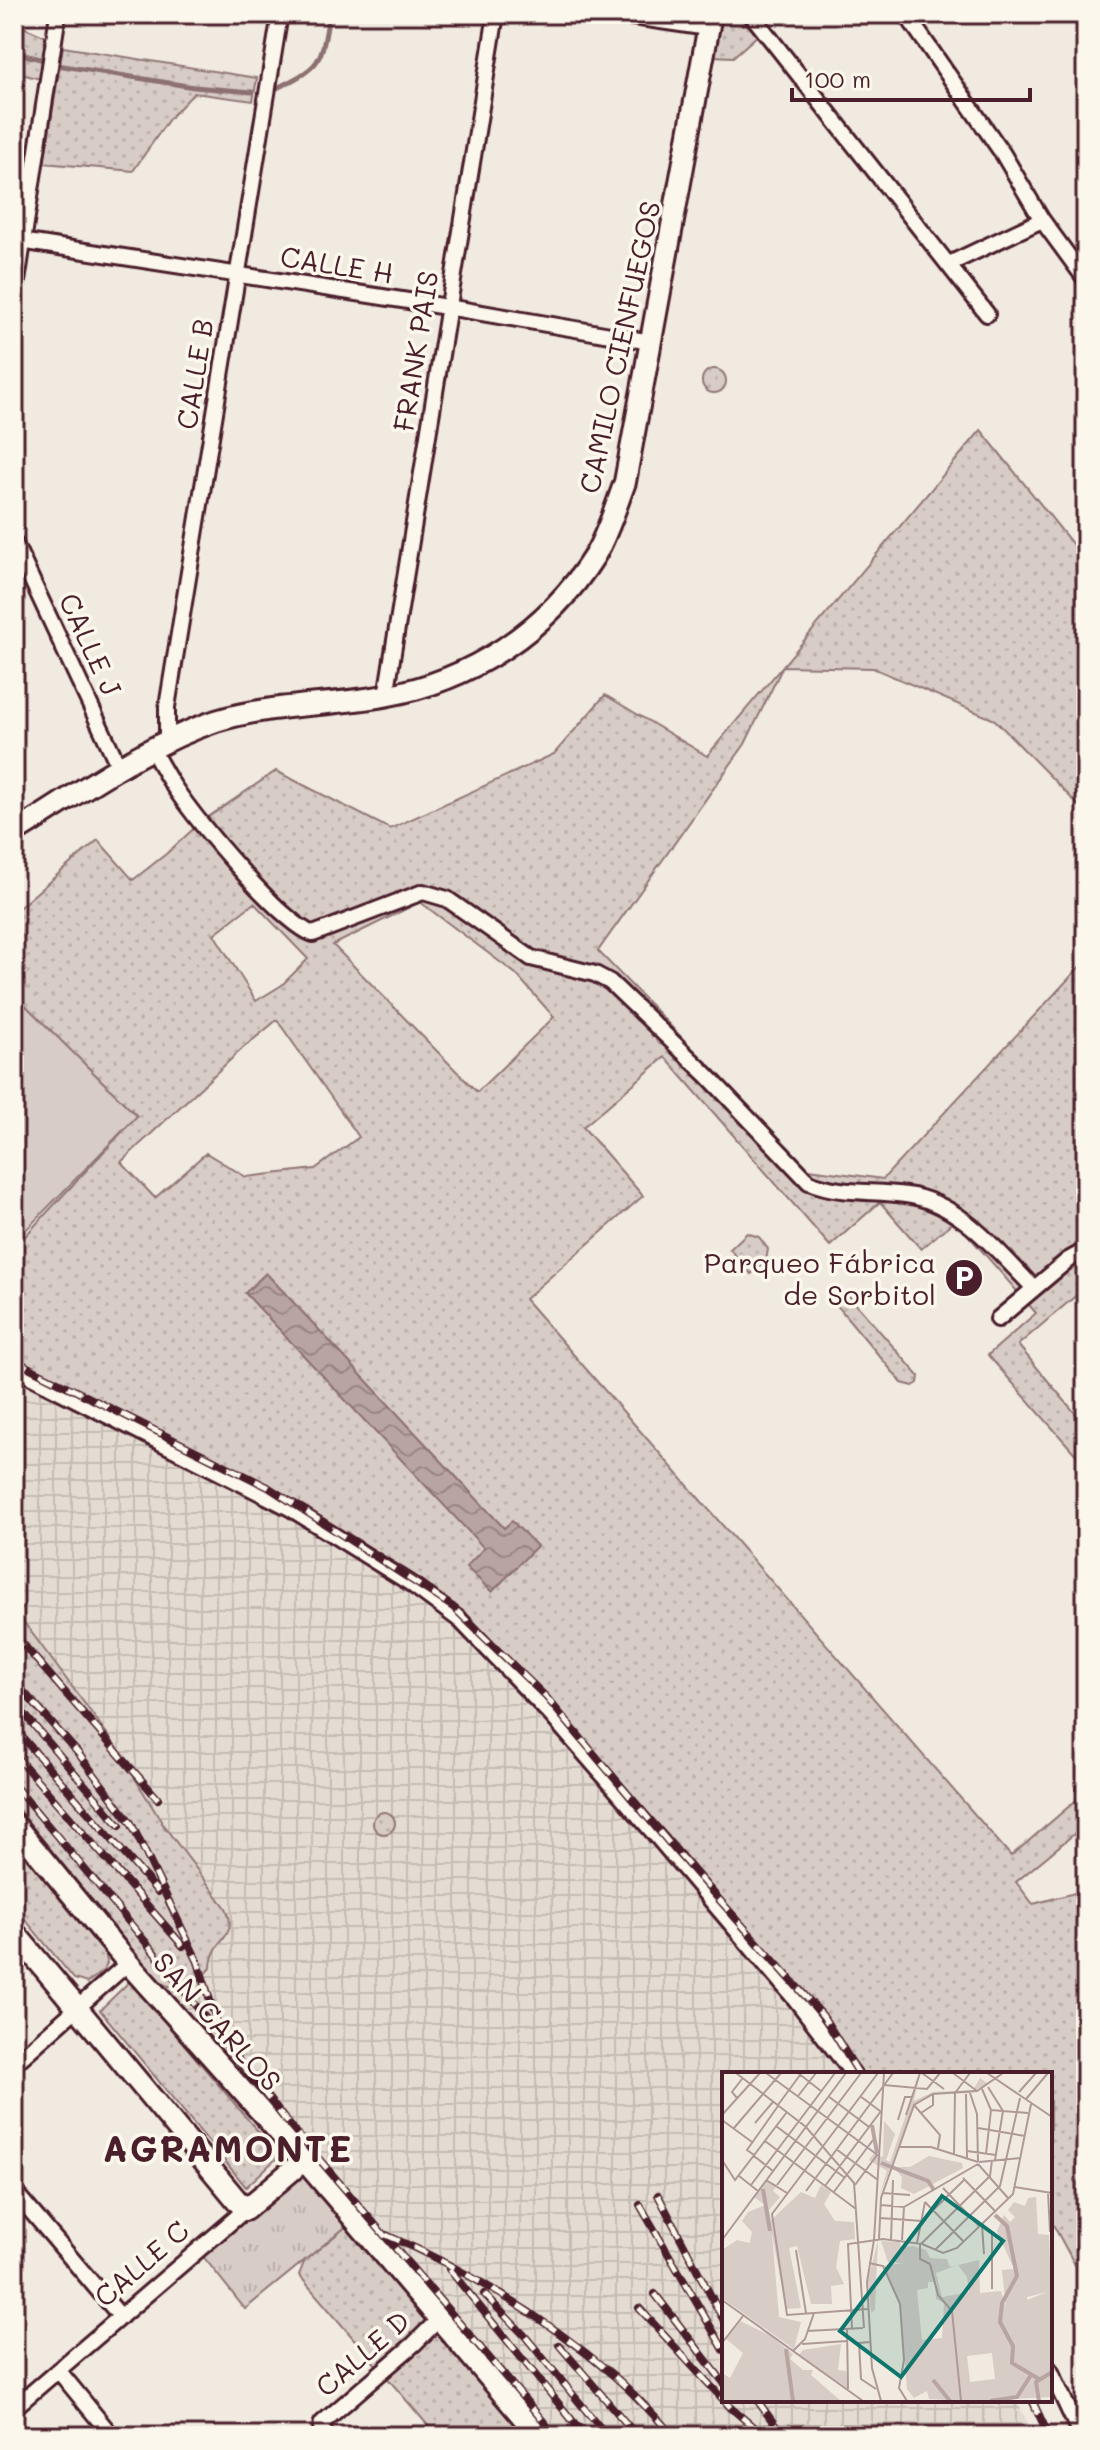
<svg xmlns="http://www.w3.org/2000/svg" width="1100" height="2450" font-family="Mali,sans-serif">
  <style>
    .industrial { fill: url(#industrial-grid) }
    .grass { fill: url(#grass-dots); stroke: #917678; stroke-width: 2; fill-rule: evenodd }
    .park { fill: url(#park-tufts); stroke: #917678; stroke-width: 2 }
    .garden { fill: #d8ccc6; stroke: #917678; stroke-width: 2 }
    .water { fill: url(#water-waves); stroke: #8c6f72; stroke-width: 2 }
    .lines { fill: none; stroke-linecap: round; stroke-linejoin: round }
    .stream { stroke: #8c6f72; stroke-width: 5 }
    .street-casing { stroke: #4a1f2b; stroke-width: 20 }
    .secondary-casing { stroke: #4a1f2b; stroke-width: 26 }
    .street { stroke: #fbf7ec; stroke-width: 14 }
    .secondary { stroke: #fbf7ec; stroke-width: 20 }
    .rail-casing { stroke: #4a1f2b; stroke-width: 8 }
    .rail { stroke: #fbf7ec; stroke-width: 5; stroke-dasharray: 15; stroke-linecap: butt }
    .labels { text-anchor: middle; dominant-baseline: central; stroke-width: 7; stroke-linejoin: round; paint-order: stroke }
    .street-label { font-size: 28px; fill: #4a1f2b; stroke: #fbf7ec }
    .poi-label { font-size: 28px; fill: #4a1f2b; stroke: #fbf7ec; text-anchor: end }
    .district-label { font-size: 36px; font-weight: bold; letter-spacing: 2px; fill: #4a1f2b; stroke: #fbf7ec }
    .inset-river { fill: none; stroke: #b8a4a2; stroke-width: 4 }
    .inset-road { fill: none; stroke: #ae9998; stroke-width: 2 }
    .view { fill: #0f766e; fill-opacity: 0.15; stroke: #0f766e; stroke-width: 4 }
    .inset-edge { fill: none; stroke: #4a1f2b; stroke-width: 4 }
  </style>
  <defs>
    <pattern id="industrial-grid" width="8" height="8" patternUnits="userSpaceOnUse" patternTransform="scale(2)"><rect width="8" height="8" fill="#e4dbd2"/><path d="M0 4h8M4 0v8" fill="none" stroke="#c5bcb4"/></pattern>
    <pattern id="grass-dots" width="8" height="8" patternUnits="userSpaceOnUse" patternTransform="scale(2)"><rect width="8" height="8" fill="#d8ccc6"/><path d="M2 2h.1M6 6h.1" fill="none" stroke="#bbafaa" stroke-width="1.8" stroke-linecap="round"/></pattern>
    <pattern id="park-tufts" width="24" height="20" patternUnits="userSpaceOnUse" patternTransform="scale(2)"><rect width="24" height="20" fill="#d8ccc6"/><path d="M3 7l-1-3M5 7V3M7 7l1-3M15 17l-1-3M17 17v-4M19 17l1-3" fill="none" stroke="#bbafaa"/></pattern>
    <pattern id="water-waves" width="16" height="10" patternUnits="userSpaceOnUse" patternTransform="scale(2)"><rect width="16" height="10" fill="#b8a4a2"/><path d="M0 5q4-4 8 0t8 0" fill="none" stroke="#988584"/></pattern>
  </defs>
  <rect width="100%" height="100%" fill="#f0eae0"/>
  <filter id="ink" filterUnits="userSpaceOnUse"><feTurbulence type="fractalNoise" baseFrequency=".0125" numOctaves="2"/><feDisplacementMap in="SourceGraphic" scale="16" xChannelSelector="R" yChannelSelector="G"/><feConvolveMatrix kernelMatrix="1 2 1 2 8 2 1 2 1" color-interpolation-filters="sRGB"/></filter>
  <g filter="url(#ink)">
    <path class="industrial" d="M 14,1360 L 267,1487 L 453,1607 L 780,1994 L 843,2074 L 724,2074 L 724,2400 L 1016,2400 L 1034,2436 L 539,2436 L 14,1824 Z"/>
    <path class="grass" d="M 725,14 L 737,15 L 758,35 L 733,57 L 713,56 L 721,18 Z
      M 14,23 L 51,39 L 44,80 L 14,72 Z
      M 63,47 L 257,78 L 253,101 L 194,93 L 169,119 L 133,171 L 44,163 Z
      M702 381a12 12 0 1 1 24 0a12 12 0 1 1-24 0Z
      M 981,430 L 1086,561 L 1086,813 L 995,720 L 873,668 L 783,666 L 745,744 L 598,951 L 809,1169 L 883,1179 L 1086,960 L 1086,1287 L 1018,1345 L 1086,1426 L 1086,1466 L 988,1355 L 1036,1313 L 955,1220 L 921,1249 L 880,1202 L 830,1246 L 665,1057 L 583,1127 L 643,1196 L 525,1299 L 1011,1856 L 1086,1792 L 1086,1824 L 1016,1882 L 1033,1904 L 1086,1890 L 1086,2285 L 1050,2219 L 1050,2074 L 853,2074 L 453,1607 L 267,1487 L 14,1367 L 14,1248 L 137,1116 L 14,994 L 14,912 L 98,840 L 133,880 L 166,854 L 201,822 L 276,771 L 390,829 L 554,754 L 605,695 L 707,756 ZM 420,902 L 516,974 L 554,1017 L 477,1092 L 333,945 ZM 254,903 L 308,959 L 282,985 L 256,1001 L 214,934 ZM 277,1020 L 359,1137 L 315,1169 L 246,1177 L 206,1153 L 155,1198 L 121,1162 L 243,1048 Z
      M 747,1233 L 759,1237 L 768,1249 L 766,1261 L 751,1274 L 730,1249 Z
      M 842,1292 L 848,1295 L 919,1376 L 918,1383 L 913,1386 L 902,1383 L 835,1303 L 834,1297 Z
      M 14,1609 L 111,1739 L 164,1826 L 226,1908 C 240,1939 211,1939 211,1968 C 197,1985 180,1993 158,1982 L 14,1804 Z
      M373 1823a11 11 0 1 1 22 0a11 11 0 1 1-22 0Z
      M 14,1842 L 106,1955 L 107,1963 L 104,1970 L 87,1983 L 74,1979 L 14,1906 Z
      M 130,1981 L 279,2156 L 246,2187 L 100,2010 Z
      M 354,2220 L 539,2436 L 437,2436 L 299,2275 L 305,2260 Z"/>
    <path class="park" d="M 304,2160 L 354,2220 L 245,2309 L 198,2250 Z"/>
    <path class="garden" d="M 14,994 L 137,1116 L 20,1236 L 14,1238 Z"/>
    <path class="water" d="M 266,1273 L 504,1528 L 512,1521 L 537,1546 L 492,1592 L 466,1567 L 484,1548 L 245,1293 Z"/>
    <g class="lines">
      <path class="stream" d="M 14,52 L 44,60
        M 57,65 L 194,87 L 252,92
        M 275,89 C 321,66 321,65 329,14"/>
      <defs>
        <path id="street" d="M 613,14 L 708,28
          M 751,14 L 987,314
          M 906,14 L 1003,154 L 1042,220 L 1086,280
          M 14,240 L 447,307 L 651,342
          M 949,264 L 1042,220
          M 14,301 L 58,14
          M 14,542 L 120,769
          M 386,696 L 496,14
          M 167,742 L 167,707 L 280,14
          M 152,749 C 159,762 166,775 174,787 C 197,821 278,920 313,934 L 423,892 L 447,899 L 531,958 L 595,974 L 610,982 L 707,1075 L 809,1182 C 841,1195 873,1190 906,1195 C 960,1202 998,1252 1034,1288
          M 998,1319 L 1068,1260 L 1086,1250
          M 14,1368 L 290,1508 L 410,1583 L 460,1620 L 551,1715 L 659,1839 L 796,2000 L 853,2074
          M 14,2064 L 128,1963
          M 14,2191 L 121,2317
          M 58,2370 L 112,2436
          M 1050,2370 L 1081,2436
          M 14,2408 L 245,2210
          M 327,2436 L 321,2427 L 322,2423 L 414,2344 L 438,2320"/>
        <path id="secondary" d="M 14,833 C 78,794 144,745 216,721 C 270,704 329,706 384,696 C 471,681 548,630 595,555 C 608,533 616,506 625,482 L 711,14
          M 14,1824 L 128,1963 L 304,2160 L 539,2436
          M 14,1932 L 245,2210 L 304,2160"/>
      </defs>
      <use href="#street" class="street-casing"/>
      <use href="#secondary" class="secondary-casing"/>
      <use href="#street" class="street"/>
      <use href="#secondary" class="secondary"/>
      <defs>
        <path id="rail" d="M 14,1360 L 268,1487 L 453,1607 L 546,1697 L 675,1850 L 823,2016 L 859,2074
          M 14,1604 L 18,1609
          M 14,1634 L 158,1799
          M 14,1681 L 78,1753 L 131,1823 L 198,1962 L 219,2029
          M 14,1702 L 120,1826
          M 14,1728 L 158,1892
          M 14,1754 L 183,1946
          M 14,1785 L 149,1946 L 283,2117 L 556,2436
          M 658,2195 L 724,2321
          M 640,2205 L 724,2350
          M 386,2235 C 467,2270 546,2318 614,2376 C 635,2394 654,2416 674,2436
          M 449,2269 L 585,2436
          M 484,2294 L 524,2335 L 607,2436
          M 655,2294 L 724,2383
          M 639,2308 L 731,2408 L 764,2436
          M 559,2345 L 637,2436
          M 757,2400 L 783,2436
          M 1032,2400 L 1049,2436"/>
      </defs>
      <use href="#rail" class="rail-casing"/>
      <use href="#rail" class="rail"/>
    </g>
  </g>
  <defs>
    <symbol id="parking-disc" viewBox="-11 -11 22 22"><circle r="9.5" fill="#4a1f2b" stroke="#fbf7ec"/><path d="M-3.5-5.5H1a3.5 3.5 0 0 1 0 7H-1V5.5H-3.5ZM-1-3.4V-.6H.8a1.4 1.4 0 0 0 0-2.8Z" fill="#fff"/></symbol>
  </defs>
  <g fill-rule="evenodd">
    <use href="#parking-disc" x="942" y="1256" width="44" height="44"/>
  </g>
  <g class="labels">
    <g class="street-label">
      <text transform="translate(337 264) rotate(9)">CALLE H</text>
      <text transform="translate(619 347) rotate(-78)">CAMILO CIENFUEGOS</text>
      <text transform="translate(415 351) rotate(-81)">FRANK PAIS</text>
      <text transform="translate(194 374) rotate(-81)">CALLE B</text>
      <text transform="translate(91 644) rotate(65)">CALLE J</text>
      <text transform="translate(218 2021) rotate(48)">SAN CARLOS</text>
      <text transform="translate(141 2263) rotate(-41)">CALLE C</text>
      <text transform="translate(362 2353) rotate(-41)">CALLE D</text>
    </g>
    <g class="poi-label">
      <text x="936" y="1262">Parqueo Fábrica<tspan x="936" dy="32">de Sorbitol</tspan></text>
    </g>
    <g class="district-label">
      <text x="228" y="2147">AGRAMONTE</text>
    </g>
  </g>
  <g transform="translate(722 2072)">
    <rect width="330" height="330" fill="#f0eae0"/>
    <path d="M 198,1 L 192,29 L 211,20 L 251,18 L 258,6 L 265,11 L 281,1 L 275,7 L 248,21 L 211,22 L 194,31 L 157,125 L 165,99 L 147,88 L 152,81 L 161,85 L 162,49 L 173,62 L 164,88 L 168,90 ZM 207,84 L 240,91 L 241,96 L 192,122 L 179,116 L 180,105 L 171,95 L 188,95 ZM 44,108 L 55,113 L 51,119 L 58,125 L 47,138 L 49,148 L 79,120 L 93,126 L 99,113 L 109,120 L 102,132 L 113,149 L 132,150 L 133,167 L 118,169 L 114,195 L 122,212 L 109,214 L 110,232 L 89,232 L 75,174 L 67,176 L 79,236 L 64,237 L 50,162 L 57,245 L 79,250 L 72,277 L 0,226 L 0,178 L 15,168 L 28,171 L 30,160 L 20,149 L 26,140 L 43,133 L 32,125 ZM 156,168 L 153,238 L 149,241 L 146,208 ZM 191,174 L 204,178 L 208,186 L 225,187 L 228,195 L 257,188 L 258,221 L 279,219 L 284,236 L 328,219 L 330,206 L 330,325 L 244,329 L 207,327 L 205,319 L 192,326 L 185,317 L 178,231 L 161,194 L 181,191 L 179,175 ZM 236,193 L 245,205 L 247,220 L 220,225 L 214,201 ZM 206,210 L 213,210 L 214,227 L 222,231 L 220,266 L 200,268 L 195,218 L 206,216 ZM 270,281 L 273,307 L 248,310 L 245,284 ZM 18,249 L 49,264 L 71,282 L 68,287 L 81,298 L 91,298 L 89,303 L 119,329 L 0,329 L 0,301 L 8,306 L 21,281 L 4,267 ZM 119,272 L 116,298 L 124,299 L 126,317 L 77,283 L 81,278 Z" fill="#d8ccc6" fill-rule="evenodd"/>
    <path d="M 314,125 L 316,162 L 327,163 L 329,219 L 305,225 L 305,236 L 284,237 L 280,198 L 292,197 L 275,159 L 282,143 L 288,150 L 293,145 L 286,138 L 292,130 L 303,134 L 306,126 Z" fill="#d8ccc6"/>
    <path d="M 159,169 L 178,170 L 181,191 L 166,190 Z" fill="#d8ccc6"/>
    <path class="inset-river" d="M 150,53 L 155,81M 159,91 L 206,109 L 212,118M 41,117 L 48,159M 273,143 L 285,154 L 295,204 L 280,231 L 278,250 L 291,274 L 290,291 L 317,307M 64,277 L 71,329M 211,308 L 228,329M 268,329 L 295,325 L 309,303M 317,329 L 314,310 L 330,300"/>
    <path class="inset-road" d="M 14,1 L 84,55 L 132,111 L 142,256M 44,1 L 157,84M 76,1 L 99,19M 200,1 L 222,17M 231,1 L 255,19M 265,1 L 330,45M 162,13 L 205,17 L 218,1M 266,15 L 281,39 L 273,88M 260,17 L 269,38 L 264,82M 297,20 L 314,1M 248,21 L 255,42 L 256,90M 244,22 L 245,86M 76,24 L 94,1M 106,24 L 147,55M 138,24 L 158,39M 15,26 L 10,20 L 20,7M 304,27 L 326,1M 56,33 L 78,3M 192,33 L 218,63 L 216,76M 269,38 L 306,41M 199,41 L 211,33 L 211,22M 0,43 L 38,1M 184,43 L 198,1M 0,48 L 30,70M 176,48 L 183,25 L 190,25M 33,51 L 51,30M 54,54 L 123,106M 12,56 L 59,1M 256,56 L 303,64M 43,69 L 134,137M 177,75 L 209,75 L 256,90M 114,77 L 156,108M 245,79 L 274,83M 232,82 L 233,21 L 248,1M 32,83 L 25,78 L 56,34M 32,84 L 51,99M 0,88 L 13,108 L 65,40M 257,90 L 298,86M 256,92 L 286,126M 17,104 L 36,119M 241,106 L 274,140M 44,108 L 65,121M 29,113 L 113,1M 55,113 L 139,1M 133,113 L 155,83M 103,114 L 159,39M 293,115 L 330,121M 221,116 L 258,155M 84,119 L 171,1M 326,120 L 328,160M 111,121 L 151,68M 161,121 L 188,123M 203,130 L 242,170M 159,133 L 182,135 L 256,92M 158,146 L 200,149M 200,149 L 242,108M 260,153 L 262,182M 157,167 L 159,126 L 192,33 L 211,22 L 255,19 L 281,1M 0,168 L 124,1M 169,168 L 171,108M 180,168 L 182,135M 195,171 L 203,130M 198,171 L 198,187 L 208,192 L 216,223 L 230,239 L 239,329M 199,172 L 268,104 L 270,88M 74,178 L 84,241M 213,178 L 278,114 L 298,26M 147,191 L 161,194 L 178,232 L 182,288 L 177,316 L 185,329M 270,217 L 270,161M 0,228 L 141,329M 146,237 L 65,243 L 50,142 L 156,1M 125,257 L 126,317M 130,257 L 126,172 L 161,167 L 200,172 L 221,181 L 235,176 L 291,122 L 309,32M 85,259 L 141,256M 148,270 L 137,271 L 139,307 L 154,317M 0,271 L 21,244M 80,272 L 125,269M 71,279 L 83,267 L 92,241M 159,329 L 150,296 L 145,210 L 152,168 L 162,1"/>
    <path class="view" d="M 220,124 L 281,169 L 179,305 L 118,259 Z"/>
    <rect width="330" height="330" class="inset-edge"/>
  </g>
  <rect width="1100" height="2450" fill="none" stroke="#fbf7ec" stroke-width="48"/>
  <rect x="24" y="24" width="1052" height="2402" fill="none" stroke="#4a1f2b" stroke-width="3" filter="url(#ink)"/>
  <path d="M792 88v12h238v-12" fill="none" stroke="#4a1f2b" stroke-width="4"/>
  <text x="804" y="88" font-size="24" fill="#4a1f2b" stroke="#fbf7ec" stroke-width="6" paint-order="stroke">100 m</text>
</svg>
